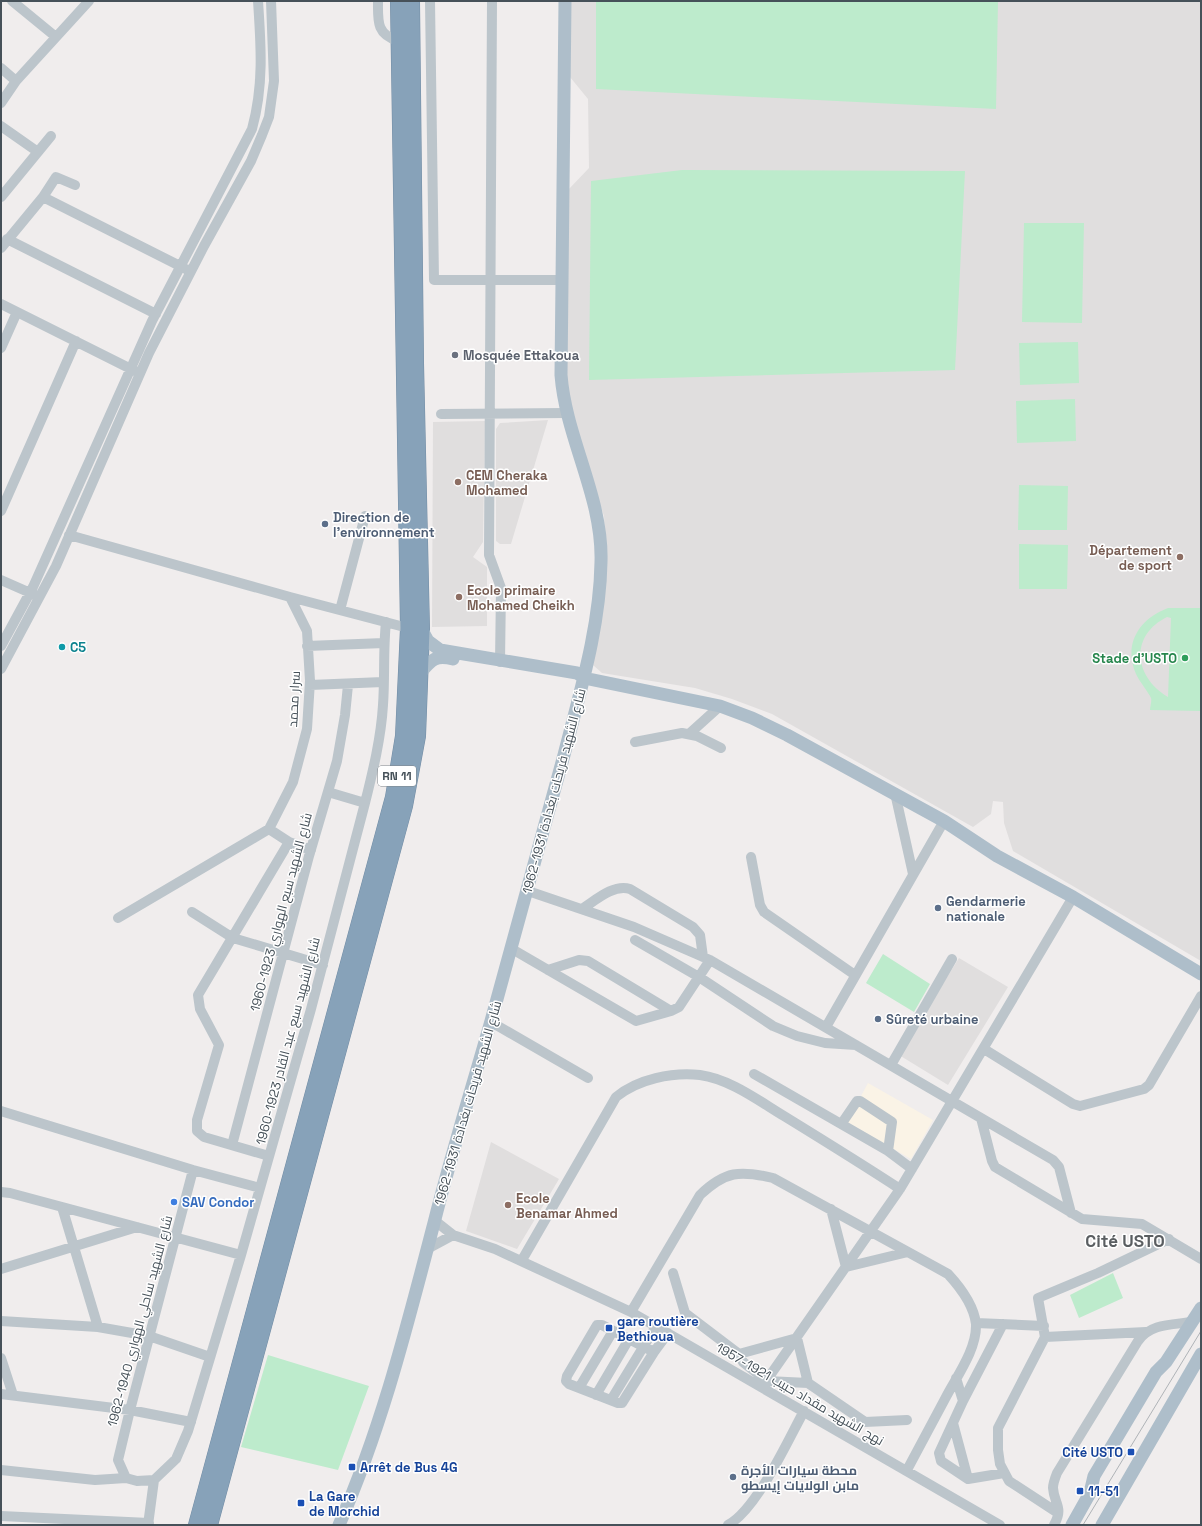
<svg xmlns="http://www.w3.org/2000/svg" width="1202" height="1526" font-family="'Space Grotesk',Cairo,sans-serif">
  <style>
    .commercial { fill: #faf3e6 }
    .education { fill: #e0dede }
    .green { fill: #bdebcc; fill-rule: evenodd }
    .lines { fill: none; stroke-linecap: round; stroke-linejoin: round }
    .highway-casing { stroke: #738da5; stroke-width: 16 }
    .minor { stroke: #bcc5cb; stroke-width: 10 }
    .major { stroke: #aebeca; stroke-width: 13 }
    .highway { stroke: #87a2b9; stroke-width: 15 }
    .tram { stroke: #afb3b7; stroke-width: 1 }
    .worship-dot { fill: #6b7280; stroke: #fff; stroke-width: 1.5 }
    .education-dot { fill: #8d6e63; stroke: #fff; stroke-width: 1.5 }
    .service-dot { fill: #5c6f8a; stroke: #fff; stroke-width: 1.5 }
    .culture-dot { fill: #0f9aa8; stroke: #fff; stroke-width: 1.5 }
    .leisure-dot { fill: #2e9e5b; stroke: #fff; stroke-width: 1.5 }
    .shop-dot { fill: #3f7fe0; stroke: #fff; stroke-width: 1.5 }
    .transit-dot { fill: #1a4fb4; stroke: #fff; stroke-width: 1.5 }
    .labels { text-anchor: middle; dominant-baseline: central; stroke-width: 3; stroke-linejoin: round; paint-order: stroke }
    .shield { fill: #fff; stroke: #7e858b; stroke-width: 1 }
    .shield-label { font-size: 12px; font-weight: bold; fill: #465159 }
    .worship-label { font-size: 13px; font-weight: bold; fill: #5b616d; stroke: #fff; text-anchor: start }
    .education-label { font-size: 13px; font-weight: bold; fill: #785e54; stroke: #fff; text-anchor: start }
    .service-label { font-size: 13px; font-weight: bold; fill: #4e5e75; stroke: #fff; text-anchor: start }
    .culture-label { font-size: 13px; font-weight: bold; fill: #0d838f; stroke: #fff; text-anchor: start }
    .leisure-label { font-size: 13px; font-weight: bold; fill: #27864d; stroke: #fff; text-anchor: end }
    .street-label { font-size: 13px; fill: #465159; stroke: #fff }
    .shop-label { font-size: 13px; font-weight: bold; fill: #366cbe; stroke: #fff; text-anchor: start }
    .transit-label { font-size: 13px; font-weight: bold; fill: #164399; stroke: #fff; text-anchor: start }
    .district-label { font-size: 17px; font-weight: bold; fill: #5a5e61; stroke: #fff }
  </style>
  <rect width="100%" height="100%" fill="#f0eded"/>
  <path class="commercial" d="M 868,1083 L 933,1120 L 911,1159 L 847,1122 Z"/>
  <path class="education" d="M 571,1 L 1201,1 L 1201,961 L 1013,851 L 1004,823 L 1003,802 L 993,801 L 991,814 L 973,827 L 772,714 L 732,699 L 695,688 L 602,673 L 593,665 L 605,532 L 604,516 L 572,420 L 566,374 L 568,190 L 589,168 L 588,99 L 570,77 Z
    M 548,420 L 511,544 L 500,544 L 496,541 L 496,429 L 500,423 Z
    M 485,421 L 483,542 L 473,557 L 487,567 L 487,626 L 432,627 L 433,422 Z
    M 959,958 L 1008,987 L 948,1085 L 899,1055 Z
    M 491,1142 L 559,1179 L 517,1249 L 466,1231 Z"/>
  <path class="green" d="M 596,1 L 998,1 L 996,109 L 596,89 Z
    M 682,170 L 965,171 L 955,370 L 589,380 L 591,181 Z
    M 1024,223 L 1084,223 L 1082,323 L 1022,322 Z
    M 1078,342 L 1079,383 L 1020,385 L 1019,343 Z
    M 1075,399 L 1076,441 L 1017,443 L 1016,401 Z
    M 1019,485 L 1068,486 L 1067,530 L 1018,530 Z
    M 1019,544 L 1068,545 L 1067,589 L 1019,589 Z
    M 1168,608 L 1201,608 L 1201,711 L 1150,710 C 1150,707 1152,701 1151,698 C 1149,693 1139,681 1136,674 C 1123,644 1139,619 1168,608 ZM 1167,617 L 1171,618 L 1168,697 C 1134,677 1129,636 1167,617 Z
    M 883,954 L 930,984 L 914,1012 L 866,983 Z
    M 1113,1273 L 1123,1298 L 1079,1318 L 1070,1295 Z
    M 268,1355 L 369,1386 L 338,1470 L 241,1447 Z"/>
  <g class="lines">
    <defs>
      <path id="highway" d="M 196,1525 L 393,797 L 403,736 L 408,628 L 398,1
        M 210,1525 L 405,806 L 418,736 L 422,630 L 416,363 L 412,1"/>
    </defs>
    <use href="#highway" class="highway-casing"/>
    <path class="minor" d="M 12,1 L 56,37
      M 378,1 C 378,21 376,34 398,41
      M 430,1 L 434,280 L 562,280
      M 492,1 L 489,555 L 501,588 L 500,662
      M 1,68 L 16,81
      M 1,103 L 16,81 L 89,1
      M 1,126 L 38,152
      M 1,197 L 51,136
      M 43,197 L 186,269
      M 7,239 L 156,314
      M 1,248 L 43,197 L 56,177 L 75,185
      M 1,304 L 135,371
      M 1,348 L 17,312
      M 441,414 L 566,413
      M 1,511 L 76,341
      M 69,535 L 290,597
      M 1,580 L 35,595
      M 340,610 L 365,516
      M 1,646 L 33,587 L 152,321 L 252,129 C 264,86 261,45 258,1
      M 307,646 L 384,643
      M 1,669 L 56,566 L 149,353 L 204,246 L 251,161 L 262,135 L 269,117 L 274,81 L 271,1
      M 310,685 L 383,682
      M 689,734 L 720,706
      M 635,742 L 682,733 L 697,736 L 721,748
      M 328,792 L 365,803
      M 895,793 L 913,874
      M 269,829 L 289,842 L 311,850
      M 751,857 L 760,905 L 764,912 L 855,975
      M 528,891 L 634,927 L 710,960 L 1053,1160 L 1059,1167 L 1071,1213
      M 582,909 C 596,900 613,884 630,889 L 693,927 L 700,935 L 703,957
      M 192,912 L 233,938 L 323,965
      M 118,918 L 269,829 L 293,782 L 307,729 L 310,681 L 307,631 L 290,597 L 408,628
      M 635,940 L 699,977 L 773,1026 L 797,1036 L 825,1043 L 856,1045
      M 512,949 L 636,1021 L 671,1011 L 679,1007 L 710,960
      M 548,970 L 579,960 L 588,961 L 671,1011
      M 491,1022 L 588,1078
      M 826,1027 L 944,821
      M 984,1049 L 1073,1104 L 1080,1106 L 1144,1089 L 1149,1085 L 1201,996
      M 891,1065 L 952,959
      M 754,1074 L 888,1151 L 912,1169
      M 1,1111 L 193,1170 L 260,1188
      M 981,1118 L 992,1161 L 995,1167 L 1082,1219 L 1142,1224 L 1201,1259
      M 842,1123 L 857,1101 L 860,1101 L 892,1122 L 888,1151
      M 232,1145 L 309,856 L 337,761 L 345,715 L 348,685
      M 269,1156 L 204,1137 L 197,1131 L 197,1120 L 219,1045 L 200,1009 L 198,995 L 289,842
      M 1,1192 L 10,1193 L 241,1255
      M 62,1207 L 98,1327
      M 831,1209 L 846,1267 L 908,1252
      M 434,1220 L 453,1235 L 495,1249 L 631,1312 L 1000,1525
      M 427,1249 L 453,1235
      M 522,1260 L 616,1097 C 638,1079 672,1072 700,1075 C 730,1079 759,1101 784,1116 C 823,1140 862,1164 900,1189
      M 1,1269 L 137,1227
      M 673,1273 L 685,1313 L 739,1354 L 797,1338 L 808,1383
      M 631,1312 L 700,1195 C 725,1171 740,1170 773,1178 L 948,1274 C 960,1287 974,1306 976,1324 C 977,1349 957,1376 946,1397 C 933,1421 920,1446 907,1470
      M 1,1321 L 98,1327 L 149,1336 L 210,1357
      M 976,1323 L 1044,1326
      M 1045,1337 L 1038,1298 L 1098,1273 L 1169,1239
      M 654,1352 L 602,1325 L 597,1325 L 567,1376 L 566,1381 L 569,1384 L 618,1403 L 622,1403 L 654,1352 L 668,1333
      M 739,1354 L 743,1362 L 767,1381 L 808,1383 L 865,1422 L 907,1420
      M 1,1358 L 13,1395
      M 956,1378 L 963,1401 L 939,1453 L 941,1461 L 968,1479 L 1004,1473
      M 762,1387 L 900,1189 L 1073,897
      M 579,1388 L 613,1331
      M 1,1394 L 130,1410 L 191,1422
      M 596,1395 L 629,1339
      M 611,1400 L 656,1326
      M 963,1401 L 1003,1324
      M 953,1423 L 968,1479
      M 1,1470 L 95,1480 L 126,1478 L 137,1481 L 154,1480 L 176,1459 L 188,1431 L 241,1255 L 311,1009 L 365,803 C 373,771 381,738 383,705 C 385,678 383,650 386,622
      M 126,1478 L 118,1460 L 130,1410 L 193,1170
      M 1058,1513 L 1009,1481 L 1000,1464 L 998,1450 L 998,1428 L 1045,1337 L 1146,1332
      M 1,1516 L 149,1523
      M 148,1525 L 154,1480
      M 728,1525 C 757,1509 787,1442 804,1411
      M 1054,1525 C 1064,1507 1054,1504 1053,1488 C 1053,1483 1055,1478 1057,1473 L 1138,1341 C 1151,1323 1172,1325 1192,1322"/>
    <path class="major" d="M 422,630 L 428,641 L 440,650 L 577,673 L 584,678 L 720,706 L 752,718 L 787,735 L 944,821 L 997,856 L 1073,897 L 1201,974
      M 421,672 C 432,659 436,655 453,659
      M 339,1525 C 382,1427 407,1326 434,1223 C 451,1155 472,1088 491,1021 C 516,933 540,844 564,755 C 580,692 600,627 601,562 C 603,497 566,439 561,375 L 565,1
      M 1072,1525 L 1090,1493 L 1094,1476 L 1156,1372 L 1166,1362 L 1201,1308
      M 1102,1525 L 1201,1354"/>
    <use href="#highway" class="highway"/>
    <path class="tram" d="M 1083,1525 L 1201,1331"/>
  </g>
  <circle class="worship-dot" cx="455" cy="355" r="4"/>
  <g class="education-dot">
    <circle cx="458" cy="482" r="4"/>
    <circle cx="1180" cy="557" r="4"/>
    <circle cx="459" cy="597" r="4"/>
    <circle cx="508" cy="1205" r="4"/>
  </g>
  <g class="service-dot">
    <circle cx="325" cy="524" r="4"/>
    <circle cx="938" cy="908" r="4"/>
    <circle cx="878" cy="1019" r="4"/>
    <circle cx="733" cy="1477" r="4"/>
  </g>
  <circle class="culture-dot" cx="62" cy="647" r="4"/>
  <circle class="leisure-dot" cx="1185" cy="658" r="4"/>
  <circle class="shop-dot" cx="174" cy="1202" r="4"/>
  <g class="transit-dot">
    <rect x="605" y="1324" width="8" height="8" rx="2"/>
    <rect x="1127" y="1448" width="8" height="8" rx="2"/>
    <rect x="348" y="1463" width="8" height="8" rx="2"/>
    <rect x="1076" y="1487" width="8" height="8" rx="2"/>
    <rect x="297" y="1499" width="8" height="8" rx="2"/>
  </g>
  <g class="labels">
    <rect class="shield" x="378" y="766" width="38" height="20" rx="3"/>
    <g class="shield-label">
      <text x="397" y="776">RN 11</text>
    </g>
    <g class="worship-label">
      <text x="463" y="355">Mosquée Ettakoua</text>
    </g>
    <g class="education-label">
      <text x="466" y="475">CEM Cheraka<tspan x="466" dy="15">Mohamed</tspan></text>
      <text x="1172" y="550" text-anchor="end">Département<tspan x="1172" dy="15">de sport</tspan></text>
      <text x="467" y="590">Ecole primaire<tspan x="467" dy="15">Mohamed Cheikh</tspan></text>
      <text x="516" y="1198">Ecole<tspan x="516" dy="15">Benamar Ahmed</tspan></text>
    </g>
    <g class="service-label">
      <text x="333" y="517">Direction de<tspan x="333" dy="15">l'environnement</tspan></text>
      <text x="946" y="901">Gendarmerie<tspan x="946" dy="15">nationale</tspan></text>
      <text x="886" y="1019">Sûreté urbaine</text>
      <text x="741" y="1470">محطة سيارات الأجرة<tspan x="741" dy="15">مابن الولايات إيسطو</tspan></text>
    </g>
    <g class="culture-label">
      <text x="70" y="647">C5</text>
    </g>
    <g class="leisure-label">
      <text x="1177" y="658">Stade d'USTO</text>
    </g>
    <g class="street-label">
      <text transform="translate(294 699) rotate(-87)">سرار محمد</text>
      <text transform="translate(554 791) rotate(-75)">شارع الشهيد فريحات بغدادة 1931-1962</text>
      <text transform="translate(281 912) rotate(-75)">شارع الشهيد سبع الهواري 1923-1960</text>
      <text transform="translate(288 1041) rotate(-75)">شارع الشهيد سبع عبد القادر 1923-1960</text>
      <text transform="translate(468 1103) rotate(-74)">شارع الشهيد فريحات بغدادة 1931-1962</text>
      <text transform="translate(140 1321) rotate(-75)">شارع الشهيد ساحلي الهواري 1940-1962</text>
      <text transform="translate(800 1394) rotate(30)">نهج الشهيد مقداد حبيب 1921-1957</text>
    </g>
    <g class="shop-label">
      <text x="182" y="1202">SAV Condor</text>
    </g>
    <g class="transit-label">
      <text x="617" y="1321">gare routière<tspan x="617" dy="15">Bethioua</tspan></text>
      <text x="1123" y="1452" text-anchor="end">Cité USTO</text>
      <text x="360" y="1467">Arrêt de Bus 4G</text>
      <text x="1088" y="1491">11-51</text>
      <text x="309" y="1496">La Gare<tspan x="309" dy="15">de Morchid</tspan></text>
    </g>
    <g class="district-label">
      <text x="1125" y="1241">Cité USTO</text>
    </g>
  </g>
  <rect width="1202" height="1526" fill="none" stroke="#465159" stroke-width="4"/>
</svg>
